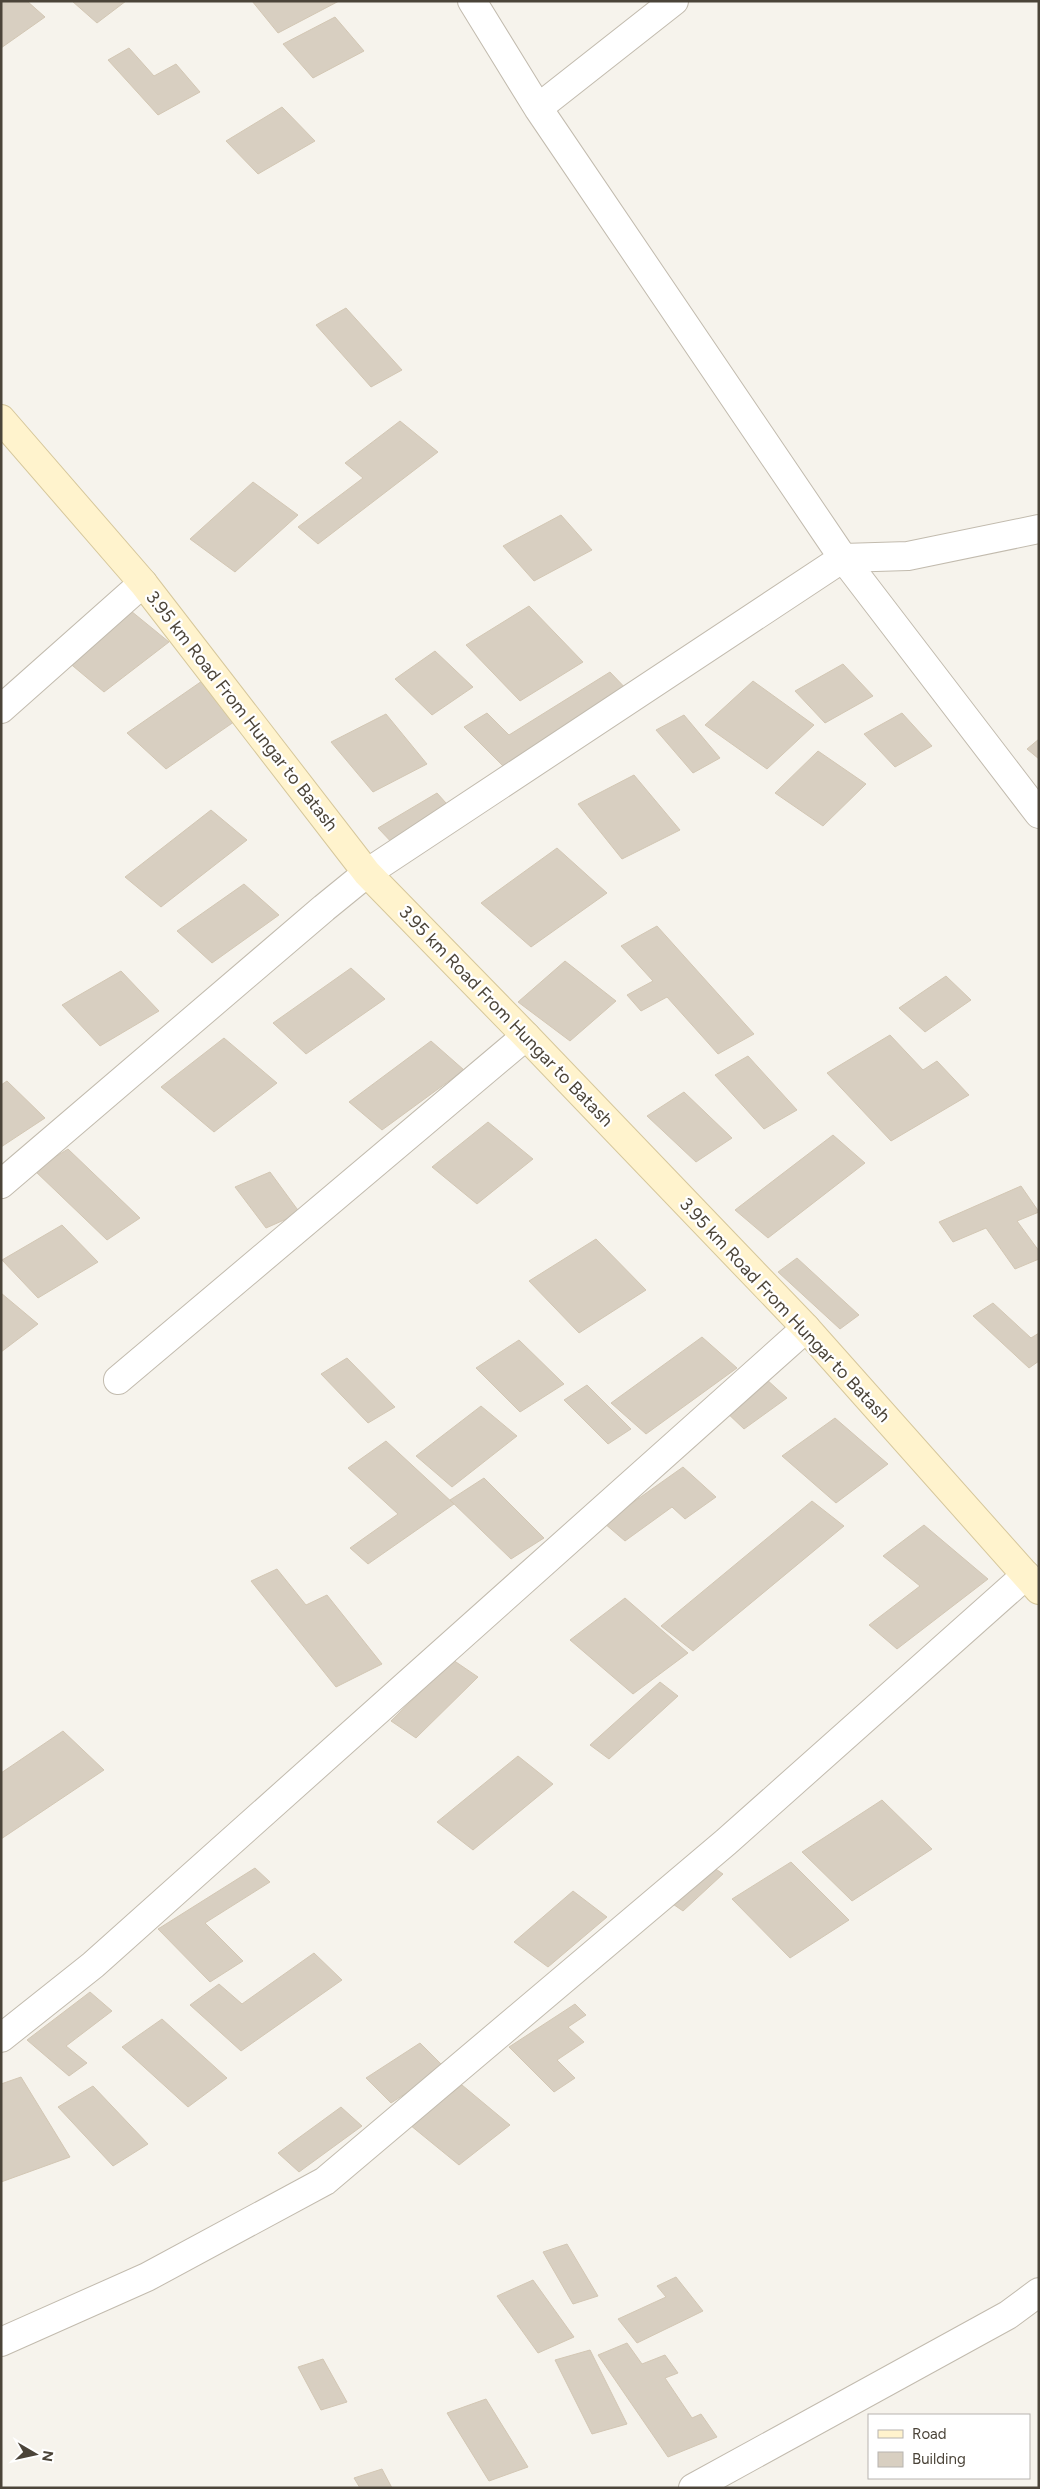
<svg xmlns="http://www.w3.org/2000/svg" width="1040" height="2489" font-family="Figtree,sans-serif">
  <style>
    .building { fill: #d8cfc1; stroke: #d3c7b4 }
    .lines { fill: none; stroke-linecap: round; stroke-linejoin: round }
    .street-casing { stroke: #c2bbae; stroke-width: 30 }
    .secondary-casing { stroke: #d6c79b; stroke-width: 30 }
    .street { stroke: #fff; stroke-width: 28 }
    .secondary { stroke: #fff3cd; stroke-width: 28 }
    .labels { text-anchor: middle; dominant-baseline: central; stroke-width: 4.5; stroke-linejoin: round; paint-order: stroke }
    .street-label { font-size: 18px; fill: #4b4439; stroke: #fff }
  </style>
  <rect width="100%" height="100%" fill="#f6f3ec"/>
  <path class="building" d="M 1,1 L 27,1 L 45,17 L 1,48 Z
    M 72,1 L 126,1 L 97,23 Z
    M 252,1 L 339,1 L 278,33 Z
    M 335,17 L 364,51 L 313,78 L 283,44 Z
    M 129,48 L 154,76 L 176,64 L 200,92 L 158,115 L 108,60 Z
    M 282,107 L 315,141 L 258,174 L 226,141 Z
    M 346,308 L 402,370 L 371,387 L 316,325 Z
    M 400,421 L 438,452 L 318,544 L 298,527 L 363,478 L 345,463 Z
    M 253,482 L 298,515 L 235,572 L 190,539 Z
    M 561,515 L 592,550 L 534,581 L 503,546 Z
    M 529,606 L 583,662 L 520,701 L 466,645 Z
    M 131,611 L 169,642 L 104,692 L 67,661 Z
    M 435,651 L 473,687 L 432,715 L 395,679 Z
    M 843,664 L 873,696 L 825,723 L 795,691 Z
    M 610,672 L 632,695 L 509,772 L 464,727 L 487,713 L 509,735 Z
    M 202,681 L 241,717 L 166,769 L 127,733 Z
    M 753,681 L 814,725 L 767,769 L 705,725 Z
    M 902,713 L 932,746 L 895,767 L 864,734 Z
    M 386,714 L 427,764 L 373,792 L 331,742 Z
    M 684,715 L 720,758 L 693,773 L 656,730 Z
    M 1039,739 L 1039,759 L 1027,749 Z
    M 818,751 L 866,784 L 823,826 L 775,793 Z
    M 634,775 L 680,830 L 622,859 L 578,804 Z
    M 437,793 L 455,813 L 397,848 L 378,828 Z
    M 211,810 L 247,840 L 161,907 L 125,877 Z
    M 557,848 L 607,893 L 531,947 L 481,903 Z
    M 244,884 L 279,915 L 212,963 L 177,931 Z
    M 657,926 L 754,1034 L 718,1054 L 667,997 L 641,1011 L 627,995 L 653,981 L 621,946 Z
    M 565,961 L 616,1001 L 570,1041 L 518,1002 Z
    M 351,968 L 385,999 L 306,1054 L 273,1023 Z
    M 121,971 L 159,1011 L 100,1046 L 62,1005 Z
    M 946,976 L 971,1000 L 925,1032 L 899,1008 Z
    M 890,1035 L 923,1070 L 937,1061 L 969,1095 L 891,1141 L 827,1073 Z
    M 224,1038 L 277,1083 L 214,1132 L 161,1087 Z
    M 431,1041 L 464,1070 L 382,1130 L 349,1102 Z
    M 748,1056 L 797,1110 L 764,1129 L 715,1075 Z
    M 7,1081 L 45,1118 L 1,1147 L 1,1085 Z
    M 684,1092 L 732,1138 L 696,1162 L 647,1116 Z
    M 488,1122 L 533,1159 L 477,1204 L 432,1167 Z
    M 833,1135 L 865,1163 L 768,1238 L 735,1210 Z
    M 68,1149 L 140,1218 L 107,1240 L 34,1170 Z
    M 270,1172 L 300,1213 L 266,1228 L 235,1187 Z
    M 1021,1186 L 1039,1212 L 1017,1221 L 1039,1251 L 1039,1259 L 1015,1269 L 986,1228 L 953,1242 L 939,1222 Z
    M 62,1225 L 98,1262 L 38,1298 L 2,1260 Z
    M 596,1239 L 646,1290 L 579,1333 L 529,1281 Z
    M 797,1258 L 859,1315 L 840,1329 L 778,1272 Z
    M 1,1293 L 38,1324 L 1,1352 Z
    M 993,1303 L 1031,1338 L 1039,1333 L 1039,1361 L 1029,1368 L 973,1316 Z
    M 702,1337 L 737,1368 L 646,1434 L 611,1403 Z
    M 519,1340 L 564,1384 L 520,1412 L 476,1368 Z
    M 347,1358 L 395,1407 L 368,1423 L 321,1374 Z
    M 765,1378 L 787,1398 L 744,1429 L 723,1409 Z
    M 587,1385 L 631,1429 L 608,1444 L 564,1400 Z
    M 481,1406 L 517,1436 L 452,1487 L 416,1456 Z
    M 835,1418 L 888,1464 L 836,1503 L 782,1456 Z
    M 386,1441 L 454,1504 L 368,1564 L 350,1548 L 398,1514 L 348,1468 Z
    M 683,1467 L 716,1497 L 685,1519 L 672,1507 L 625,1541 L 604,1523 Z
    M 484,1478 L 544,1538 L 511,1559 L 450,1500 Z
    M 812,1501 L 844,1526 L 693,1651 L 661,1626 Z
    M 924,1525 L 988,1579 L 897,1649 L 869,1625 L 920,1586 L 883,1556 Z
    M 277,1569 L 306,1605 L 327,1595 L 382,1664 L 336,1687 L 251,1581 Z
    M 625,1598 L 688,1653 L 633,1694 L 570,1640 Z
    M 453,1660 L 478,1677 L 416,1738 L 391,1721 Z
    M 660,1682 L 678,1696 L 609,1759 L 590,1745 Z
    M 63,1731 L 104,1770 L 1,1839 L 1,1773 Z
    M 518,1756 L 553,1784 L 473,1850 L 437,1822 Z
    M 882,1800 L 932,1849 L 852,1901 L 802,1852 Z
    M 791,1862 L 849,1920 L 790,1958 L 732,1899 Z
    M 707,1863 L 723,1874 L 683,1911 L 667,1900 Z
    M 255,1868 L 270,1882 L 205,1923 L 243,1961 L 210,1982 L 158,1929 Z
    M 573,1891 L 607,1917 L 548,1967 L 514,1942 Z
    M 314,1953 L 342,1980 L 241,2051 L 190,2005 L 219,1984 L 242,2004 Z
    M 90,1992 L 112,2011 L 66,2046 L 87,2063 L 69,2076 L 27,2040 Z
    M 575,2004 L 586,2015 L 568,2027 L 584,2042 L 557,2060 L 575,2078 L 554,2092 L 509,2047 Z
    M 162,2019 L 227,2078 L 188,2107 L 122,2047 Z
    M 420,2043 L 445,2068 L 391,2103 L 366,2078 Z
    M 21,2077 L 70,2157 L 1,2182 L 1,2084 Z
    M 462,2085 L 510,2125 L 459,2165 L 410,2125 Z
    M 93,2086 L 148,2144 L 113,2166 L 58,2107 Z
    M 341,2107 L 362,2126 L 299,2172 L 278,2153 Z
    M 567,2244 L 598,2296 L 573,2304 L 543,2252 Z
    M 676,2277 L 703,2311 L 637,2343 L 618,2319 L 666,2297 L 657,2286 Z
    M 533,2280 L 574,2337 L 538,2353 L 497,2296 Z
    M 627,2343 L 642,2364 L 665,2355 L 678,2373 L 665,2378 L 692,2418 L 701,2414 L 717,2437 L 668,2457 L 598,2355 Z
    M 590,2350 L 627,2424 L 592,2434 L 555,2360 Z
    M 323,2359 L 347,2402 L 321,2410 L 298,2367 Z
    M 486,2399 L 528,2467 L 489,2481 L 447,2413 Z
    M 382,2469 L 392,2488 L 360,2488 L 354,2478 Z"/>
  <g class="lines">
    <defs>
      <path id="street" d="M 472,1 L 538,108 L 843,558 L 1039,814
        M 538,108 L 674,1
        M 1,709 L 143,583
        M 1,1184 L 324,908 L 367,873 L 843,558 L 908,556 L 1039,529
        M 118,1380 L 526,1036
        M 1,2038 L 93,1965 L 806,1328
        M 1,2342 L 147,2277 L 325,2181 L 726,1842 L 1026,1575
        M 693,2488 L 1008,2315 L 1039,2292"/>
      <path id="secondary" d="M 1,419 L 143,583 L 367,873 L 526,1036 L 806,1328 L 1039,1590"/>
    </defs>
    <use href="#street" class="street-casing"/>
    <use href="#secondary" class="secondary-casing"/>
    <use href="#street" class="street"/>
    <use href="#secondary" class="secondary"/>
  </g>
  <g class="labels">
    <g class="street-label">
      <text transform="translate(242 711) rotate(52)">3.95 km Road From Hungar to Batash</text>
      <text transform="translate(506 1016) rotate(46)">3.95 km Road From Hungar to Batash</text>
      <text transform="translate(785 1310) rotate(47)">3.95 km Road From Hungar to Batash</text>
    </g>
  </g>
  <rect width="1040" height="2489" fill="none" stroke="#4b4439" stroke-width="5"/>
  <rect x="868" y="2414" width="162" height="65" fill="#ffffff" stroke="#b7b4b0"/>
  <rect x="878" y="2430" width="25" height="8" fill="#fff3cd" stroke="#b7b4b0"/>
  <text x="912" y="2439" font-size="15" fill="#4b4439">Road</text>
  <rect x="878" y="2452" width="25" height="15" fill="#d8cfc1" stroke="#b7b4b0"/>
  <text x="912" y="2464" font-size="15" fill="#4b4439">Building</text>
  <g transform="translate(35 2454) rotate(99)" stroke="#ffffff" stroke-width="4" paint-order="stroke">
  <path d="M0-4L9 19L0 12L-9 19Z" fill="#4b4439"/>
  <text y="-8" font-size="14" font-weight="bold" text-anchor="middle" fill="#4b4439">N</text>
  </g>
</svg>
